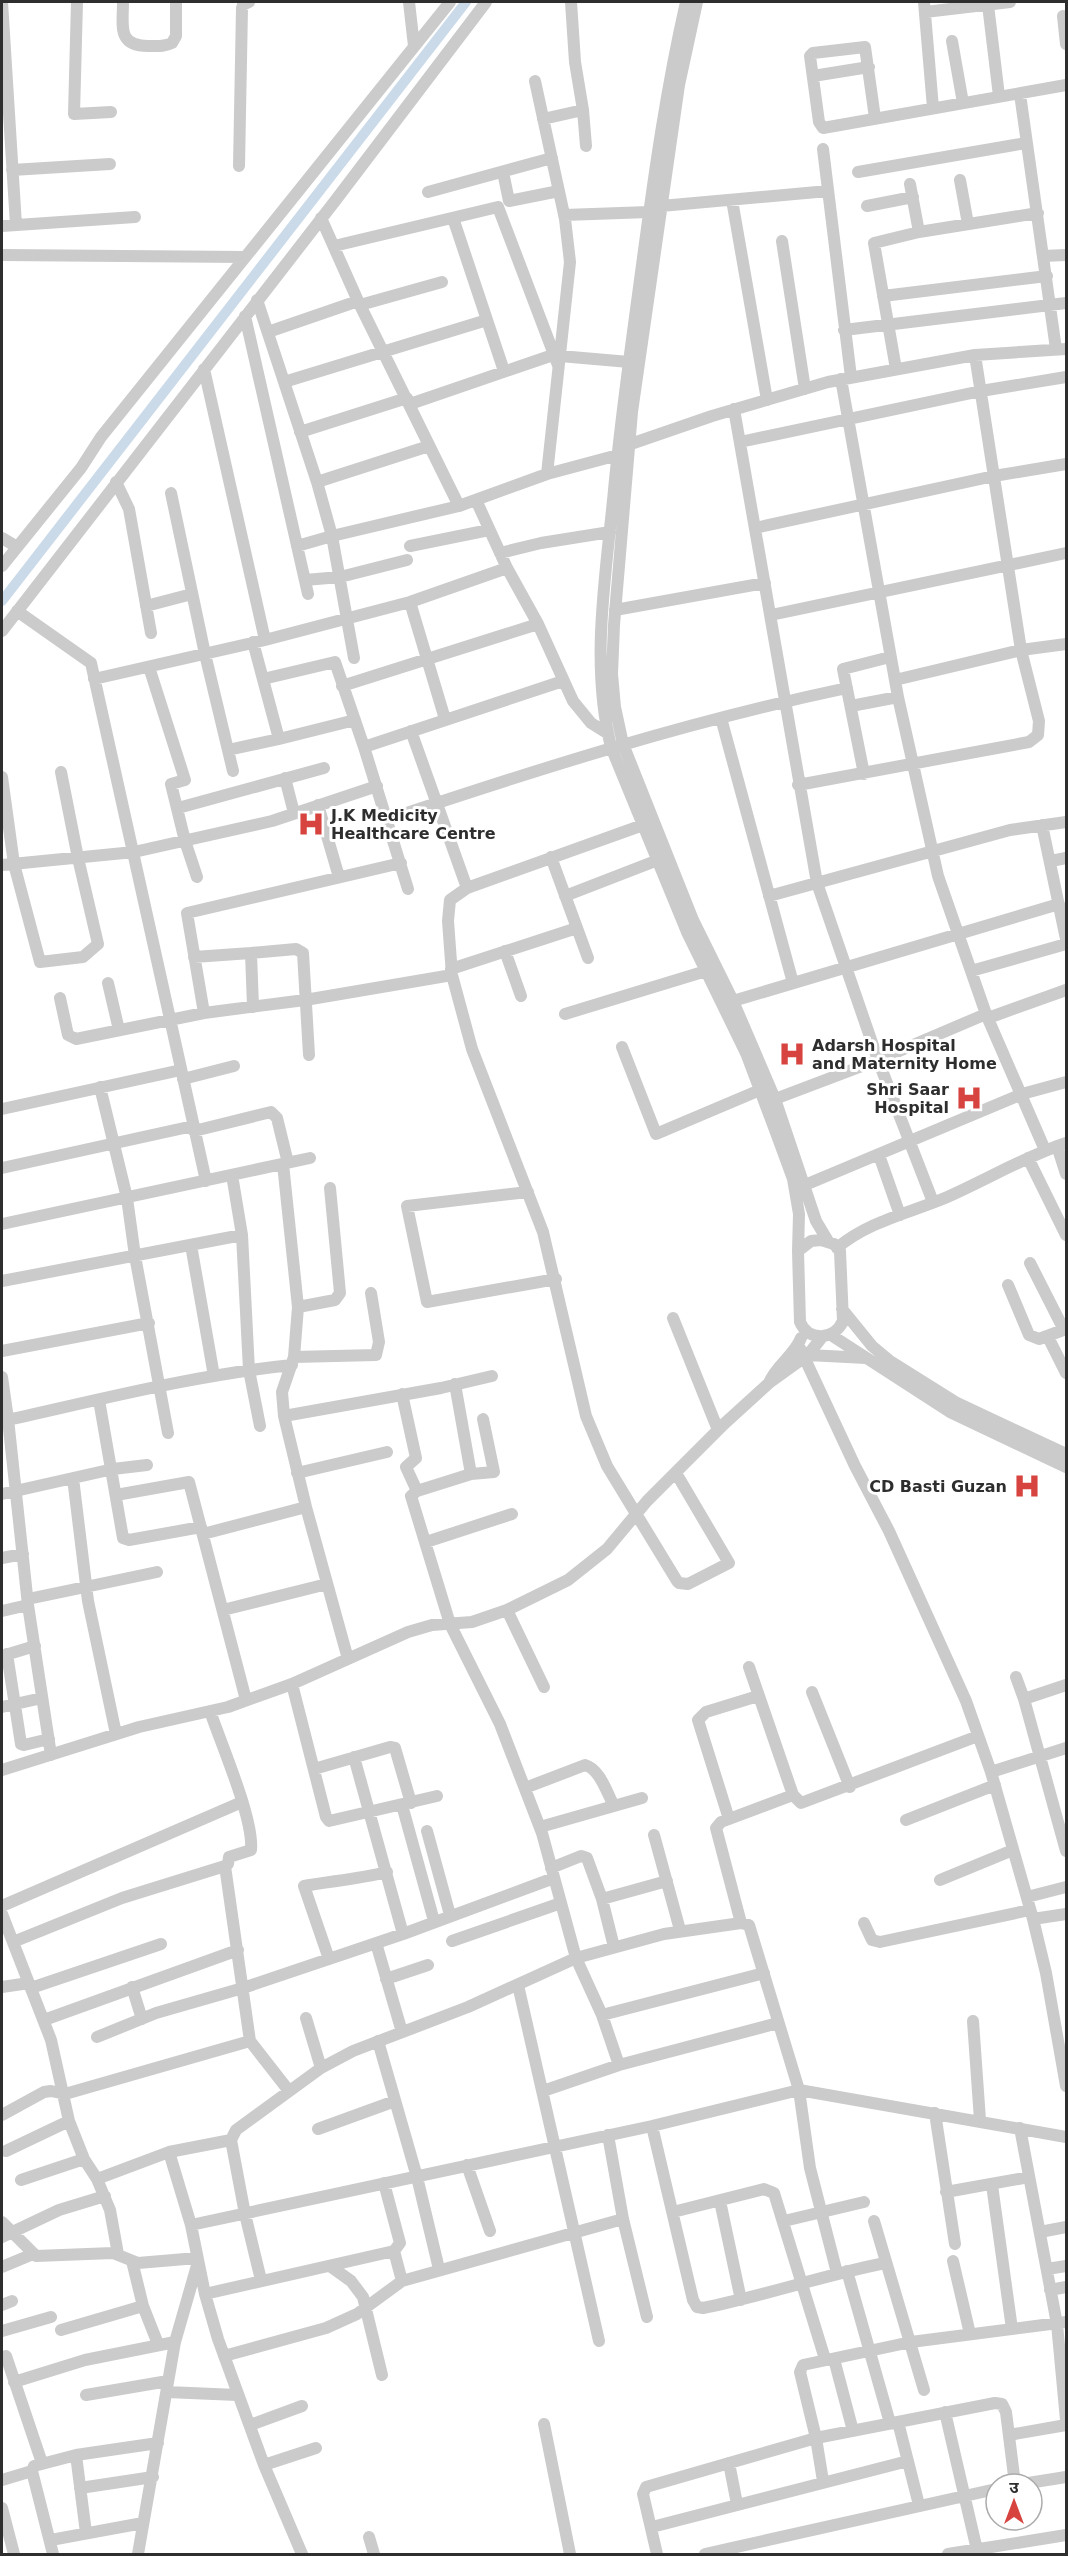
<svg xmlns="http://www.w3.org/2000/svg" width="1068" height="2556" font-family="'DejaVu Sans','Noto Sans Devanagari',sans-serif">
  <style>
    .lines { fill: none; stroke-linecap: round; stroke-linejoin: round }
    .canal { stroke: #cbdae9; stroke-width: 10 }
    .minor { stroke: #cbcbcb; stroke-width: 12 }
    .labels { text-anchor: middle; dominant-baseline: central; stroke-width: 6; stroke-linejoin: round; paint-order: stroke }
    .poi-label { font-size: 16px; font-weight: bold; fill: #2e2e2e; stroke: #fff; text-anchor: start }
  </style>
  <rect width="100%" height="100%" fill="#fff"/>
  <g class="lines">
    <path class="canal" d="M 2,601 L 466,2"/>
    <path class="minor" d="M 2,2 L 16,225
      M 77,2 L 74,114 L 111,112
      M 123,2 C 123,26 117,46 148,46 C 157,46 164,47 172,43 L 176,36 L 176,2
      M 409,2 L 414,46
      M 571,2 L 575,62 L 583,110 L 586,146
      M 686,2 C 666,89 654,176 642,265 C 632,340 621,415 614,490 C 606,575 590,663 611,747 L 687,932 L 746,1053 L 775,1130 L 793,1179 L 799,1214 L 798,1251
      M 697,2 L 679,85 L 632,412 L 614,625 L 612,674 L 615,707 L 623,744 L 693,920 L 733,1001 L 775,1099 L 816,1221 L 828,1241
      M 924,2 L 933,108
      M 988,5 L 999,96
      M 925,12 L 1010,2
      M 1063,16 L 1066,44
      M 952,41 L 963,103
      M 813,76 L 869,67
      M 535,81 L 565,219 L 570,262 L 547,474
      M 1020,94 L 1056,349
      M 875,118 L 865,47 L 813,53 L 810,56 L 819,122 L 823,128 L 1066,85
      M 543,119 L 583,110
      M 823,149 L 851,377
      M 239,166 L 242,8 L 243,5 L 249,2
      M 12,170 L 110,164
      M 503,172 L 509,201 L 559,191
      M 858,172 L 1026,143
      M 960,180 L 968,224
      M 910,184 L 919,232
      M 428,192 L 552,158
      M 732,200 L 767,400
      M 661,206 L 828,191
      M 867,206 L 913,197
      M 564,215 L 649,212
      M 321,218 L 358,301 L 459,506
      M 453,218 L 504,371
      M 2,226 L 135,217
      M 782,241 L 805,389
      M 334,246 L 498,207 L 558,365
      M 2,255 L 245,257
      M 1043,256 L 1066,255
      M 883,296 L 1047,276
      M 257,300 L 317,482 L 332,536 L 354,658
      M 360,305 L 442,282
      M 245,316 L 308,594
      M 844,330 L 1066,303
      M 268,332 L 358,301
      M 560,356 L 629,362
      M 204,369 L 265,640
      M 896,369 L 874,243 L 919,232 L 1038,213
      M 841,379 L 898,697 L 938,876 L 986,1014 L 1045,1150
      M 284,382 L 487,320
      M 410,404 L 553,355
      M 734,409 L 817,883 L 878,1060 L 933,1202
      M 300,432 L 407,398
      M 740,442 L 981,391 L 1066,377
      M 622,447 L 712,416 L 828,382 L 975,355 L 1066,349
      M 116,482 L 129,509 L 151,633
      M 317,482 L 429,446
      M 171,493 L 205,654 L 233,771
      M 476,500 L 507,568 L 538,624 L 573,701 L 591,723 L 607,733
      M 755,528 L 994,476 L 1066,464
      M 2,538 L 17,547
      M 297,546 L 332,536 L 459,506 L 547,474 L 618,455
      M 410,546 L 489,530
      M 500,553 L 541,543 L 610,532
      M 2,566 L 81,468 L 101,437 L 450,2
      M 305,580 L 340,577 L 407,560
      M 410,602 L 445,719
      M 146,606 L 192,594
      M 615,610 L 765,583
      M 17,611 L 91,663 L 206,1181
      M 771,615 L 1066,553
      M 2,631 L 335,201 L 486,2
      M 253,642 L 279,739 L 355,720
      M 149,667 L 185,780 L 171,784 L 185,841 L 197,877
      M 94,679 L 265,640 L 410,602 L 507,568
      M 263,679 L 335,662 L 364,747 L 408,889
      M 895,680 L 1021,650 L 1066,644
      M 342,686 L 538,624
      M 851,706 L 898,697
      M 721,718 L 793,983
      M 411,731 L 467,888
      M 364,747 L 563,681
      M 228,750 L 279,739
      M 864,774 L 843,669 L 890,657
      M 2,777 L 14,864 L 40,962 L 83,957 L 98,944 L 78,858 L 61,772
      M 285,778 L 294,813
      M 798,785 L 1029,742 L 1038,735 L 1039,721 L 1021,650 L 975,355
      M 318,805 L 339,877
      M 178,808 L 324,768
      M 386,820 C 538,769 690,721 847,688
      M 643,825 L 467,888 L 450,900 L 448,921 L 452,975 L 472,1049 L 543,1232 L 586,1416 L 607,1466 L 677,1581 L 679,1583 L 688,1584 L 729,1563 L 676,1473
      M 1042,825 L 1066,939
      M 551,857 L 588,958
      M 1051,861 L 1066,858
      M 2,865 L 134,852 L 272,821 L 377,786
      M 565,896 L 658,860
      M 769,896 L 1010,830 L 1066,822
      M 505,951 L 521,996
      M 251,953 L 296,949 L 303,953 L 309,1055
      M 194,957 L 251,953 L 253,1007
      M 451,969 L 577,928
      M 971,971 L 1066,944
      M 108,983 L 119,1030
      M 60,998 L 68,1035 L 76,1039 L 204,1013 L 305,1000 L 452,975
      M 733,1001 L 1059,904
      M 204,1013 L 187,913 L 401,863
      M 565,1014 L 706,971
      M 988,1018 L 1066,990
      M 622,1047 L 656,1134 L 760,1090
      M 183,1079 L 234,1066
      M 100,1087 L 127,1198 L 135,1256 L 168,1433
      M 775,1099 L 878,1060 L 986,1014
      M 2,1109 L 181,1070
      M 194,1131 L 271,1112 L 277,1118 L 288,1163
      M 1057,1146 L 1066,1174
      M 879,1155 L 900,1215
      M 1028,1158 L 1066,1235
      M 283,1164 L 298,1307 L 294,1357 L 282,1392 L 284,1416 L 306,1507 L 348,1659
      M 2,1168 L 193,1126
      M 232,1175 L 242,1235 L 249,1370 L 260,1426
      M 805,1185 L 1022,1094 L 1066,1082
      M 528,1192 L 407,1206 L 427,1302 L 556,1279
      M 2,1224 L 310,1158
      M 821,1240 L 834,1244 L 840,1251 L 843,1321 C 834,1341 808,1341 800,1322 L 798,1251 L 811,1241 Z
      M 191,1245 L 214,1376
      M 837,1248 C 867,1222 909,1213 945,1198 C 986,1180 1024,1157 1066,1143
      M 1030,1263 L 1064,1330
      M 2,1281 L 242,1235
      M 1008,1285 L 1029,1335 L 1039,1339 L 1066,1329
      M 298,1307 L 335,1300 L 340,1293 L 330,1188
      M 842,1309 L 872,1346 L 890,1361 L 957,1403 L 1066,1454
      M 673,1318 L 718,1430
      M 831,1335 L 950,1412 L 1066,1467
      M 1048,1337 L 1066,1373
      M 798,1344 L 855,1466 L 889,1531 L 966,1701 L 991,1772 L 1033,1919 L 1046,1973 L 1066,2086
      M 2,1351 L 149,1323
      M 808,1355 L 866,1358
      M 294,1357 L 376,1355 L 379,1342 L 371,1293
      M 2,1377 L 8,1419 L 28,1605 L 51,1755
      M 769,1383 C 776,1365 794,1356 801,1338
      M 455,1384 L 471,1474
      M 402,1394 L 416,1458 L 406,1467 L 417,1491 L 411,1496 L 450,1624 L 500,1724 L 542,1833 L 576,1958 L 602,2015 L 619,2065 L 778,2023
      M 99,1400 L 123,1538 L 129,1540 L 201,1527
      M 284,1416 L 441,1388 L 492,1376
      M 3,1421 C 98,1400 194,1375 292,1365
      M 297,1473 L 387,1452
      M 73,1478 L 88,1601 L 116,1734
      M 417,1491 L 471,1474 L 494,1472 L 483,1419
      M 2,1494 L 113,1469 L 147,1465
      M 116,1495 L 189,1482 L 246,1700
      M 203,1534 L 306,1507
      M 426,1542 L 512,1514
      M 2,1558 L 23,1554
      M 28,1599 L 157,1572
      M 223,1610 L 327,1584
      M 507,1610 L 544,1687
      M 2,1611 L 28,1605
      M 7,1654 L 21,1744 L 24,1745 L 49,1739
      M 2,1656 L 35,1646
      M 1016,1677 L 1024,1699 L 1066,1851
      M 292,1684 L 326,1817 L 329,1821 L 437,1796
      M 812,1692 L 850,1787
      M 1024,1699 L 1066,1685
      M 2,1707 L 42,1698
      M 210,1711 C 221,1744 254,1819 251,1850 L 229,1857 L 228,1864 L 225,1866
      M 354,1757 L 403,1934
      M 314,1769 L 390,1747 L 395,1748 L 411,1803
      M 2,1770 L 139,1727 L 228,1707 L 292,1684 L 408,1632 L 432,1625 L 472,1622 L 507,1610 L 568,1580 L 607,1549 L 647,1501 L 724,1424 L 769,1383 L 808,1355 L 822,1337
      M 991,1772 L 1066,1748
      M 525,1788 L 585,1765 C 600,1769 607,1793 614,1806
      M 793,1795 L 801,1803 L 978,1736
      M 402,1805 L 434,1921
      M 729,1819 L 698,1720 L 706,1712 L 758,1696
      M 906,1820 L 995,1785
      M 540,1827 L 642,1798
      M 427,1831 L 450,1915
      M 654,1835 L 680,1930
      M 551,1868 L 581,1856 L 587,1858 L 602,1899 L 614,1947
      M 940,1880 L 1013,1850
      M 1027,1897 L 1066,1887
      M 602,1899 L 667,1881
      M 2,1906 L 242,1802
      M 2,1914 L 51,2040 L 69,2121 L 84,2159 L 97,2179 L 110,2210 L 118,2254
      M 1033,1919 L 1066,1914
      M 741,1923 L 716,1828 L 721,1822 L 793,1795 L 749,1667
      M 864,1923 L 872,1940 L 880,1942 L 1030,1910
      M 452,1941 L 561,1903
      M 13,1942 L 122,1898 L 225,1866 L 250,2041
      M 376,1943 L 402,2032
      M 329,1959 L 304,1886 C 332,1881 359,1879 387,1872
      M 386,1979 L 428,1965
      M 518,1985 L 599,2341
      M 2,1987 L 29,1983
      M 132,1987 L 142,2019
      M 31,1988 L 161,1944
      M 602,2015 L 764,1973
      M 306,2018 L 321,2068
      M 44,2020 L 238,1950
      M 973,2021 L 980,2120
      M 97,2037 L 156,2013 L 243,1988 L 403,1934 L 554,1878
      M 378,2041 L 417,2177 L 439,2269
      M 543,2091 L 619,2065
      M 935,2113 L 955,2244
      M 2,2115 L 44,2092 L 51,2091 L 65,2094 L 250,2041 L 289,2091
      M 652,2126 L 693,2300 L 697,2307 L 703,2308 C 764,2296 824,2275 885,2263
      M 1020,2128 L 1057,2324 L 1066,2420
      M 318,2129 L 395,2101
      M 608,2135 L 623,2219 L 647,2317
      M 6,2151 L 69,2121
      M 169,2152 L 191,2225 L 205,2294 L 218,2339 L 264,2465 L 302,2554
      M 467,2165 L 490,2231
      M 97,2179 L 169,2152 L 231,2140
      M 21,2180 L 84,2159
      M 992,2185 L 1012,2329
      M 946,2192 L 1029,2177
      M 720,2201 L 741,2300
      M 673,2212 L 764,2189 L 774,2193 L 825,2359
      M 784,2221 L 864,2202
      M 874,2221 L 924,2390
      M 2,2222 L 36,2256 L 113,2253 L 138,2263 L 197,2258
      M 191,2225 L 652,2126 L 799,2090 L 810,2168 L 837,2273
      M 1040,2232 L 1066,2227
      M 2,2237 L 59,2210 L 105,2196
      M 394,2251 L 402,2281
      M 132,2261 L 143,2306 L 158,2344
      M 953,2261 L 970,2334
      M 330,2266 L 351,2281 L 363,2297 L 382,2375
      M 2,2267 L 33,2254
      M 1047,2269 L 1066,2266
      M 847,2271 L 890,2423
      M 261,2280 L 245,2214 L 231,2140 L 236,2130 L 321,2068 L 353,2051 L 468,2007 L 576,1958 L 664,1934 L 741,1923 L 749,1925 L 799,2090 L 1066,2137
      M 1050,2290 L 1066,2287
      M 205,2294 L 394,2251 L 400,2243 L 384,2183
      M 2,2305 L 12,2301
      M 61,2330 L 143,2306
      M 2,2331 L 51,2317
      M 6,2356 L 42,2463
      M 224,2356 L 326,2328 L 357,2314 L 402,2281 L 623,2219
      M 834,2359 L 853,2431
      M 14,2382 L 85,2360 L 175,2342
      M 167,2392 L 237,2395
      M 86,2395 L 168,2381
      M 945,2412 L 977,2550
      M 898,2422 L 919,2505
      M 544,2424 L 570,2554
      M 250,2425 L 302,2406
      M 1009,2435 L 1066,2425
      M 76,2455 L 86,2533
      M 729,2463 L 737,2504
      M 264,2465 L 316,2448
      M 2,2480 L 32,2471
      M 823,2481 L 816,2438 L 800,2372 L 803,2365 L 911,2342 L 1066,2322
      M 1022,2484 L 1066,2477
      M 80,2488 L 153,2477
      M 2,2508 L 14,2554
      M 652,2527 L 908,2461
      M 369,2537 L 374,2554
      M 51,2540 L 143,2523
      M 53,2554 L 32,2471 L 34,2466 L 76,2455 L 158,2443
      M 138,2554 L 175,2342 L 198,2262
      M 657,2554 L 643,2494 L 646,2487 L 816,2438 L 995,2403 L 1002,2404 L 1006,2412 L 1015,2484
      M 705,2554 L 996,2489
      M 948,2554 L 1066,2535"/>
  </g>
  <defs>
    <symbol id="hospital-bare" viewBox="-9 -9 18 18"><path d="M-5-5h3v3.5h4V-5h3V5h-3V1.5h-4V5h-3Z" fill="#d7443f" stroke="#fff" stroke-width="2.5" paint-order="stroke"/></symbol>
  </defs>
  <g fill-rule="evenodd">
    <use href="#hospital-bare" x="292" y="805" width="38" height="38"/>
    <use href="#hospital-bare" x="773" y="1035" width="38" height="38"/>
    <use href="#hospital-bare" x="950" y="1079" width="38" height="38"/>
    <use href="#hospital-bare" x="1008" y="1467" width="38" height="38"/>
  </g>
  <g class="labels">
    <g class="poi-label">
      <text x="331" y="815">J.K Medicity<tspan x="331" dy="18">Healthcare Centre</tspan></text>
      <text x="812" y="1045">Adarsh Hospital<tspan x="812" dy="18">and Maternity Home</tspan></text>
      <text x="949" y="1089" text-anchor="end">Shri Saar<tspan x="949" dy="18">Hospital</tspan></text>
      <text x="1007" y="1486" text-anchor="end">CD Basti Guzan</text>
    </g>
  </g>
  <rect width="1068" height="2556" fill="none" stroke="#2e2e2e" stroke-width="6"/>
  <g transform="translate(1014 2502)"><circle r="28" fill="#ffffff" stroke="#ababab" stroke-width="1.5"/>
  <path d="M0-4.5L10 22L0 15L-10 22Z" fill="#d7443f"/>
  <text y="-9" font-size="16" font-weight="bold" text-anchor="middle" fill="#2e2e2e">उ</text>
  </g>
</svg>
